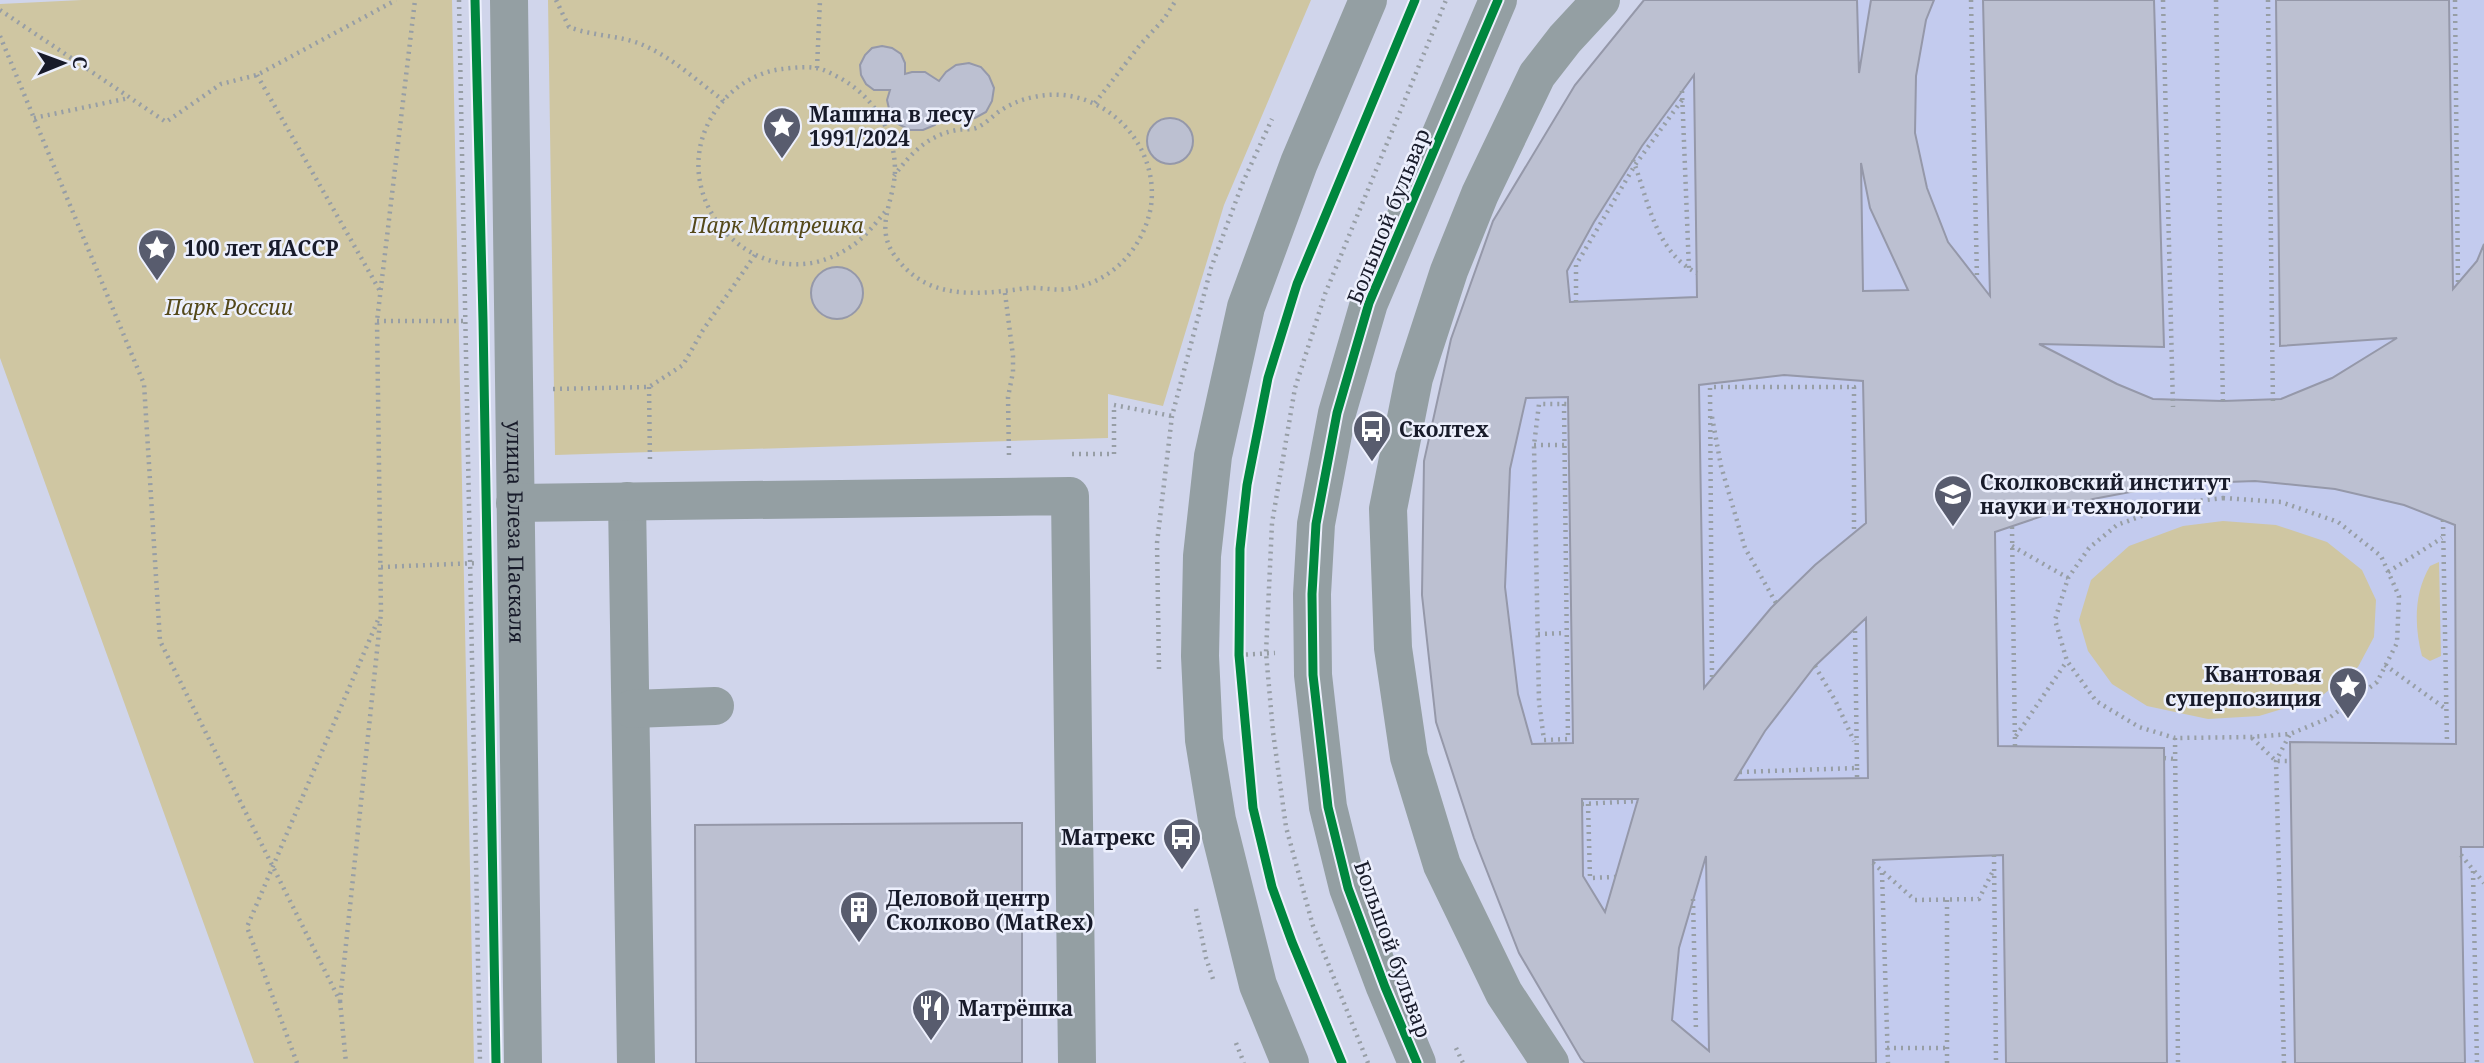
<svg xmlns="http://www.w3.org/2000/svg" width="2484" height="1063" font-family="'Noto Serif',serif">
  <style>
    .built { fill: #c3cbee }
    .green { fill: #cfc6a2 }
    .building { fill: #bcc0d1; stroke: #9598a9; stroke-width: 2; fill-rule: evenodd }
    .lines { fill: none; stroke-linecap: round; stroke-linejoin: round }
    .path { stroke: #979ea5; stroke-width: 4.5; stroke-dasharray: 2 5; stroke-linecap: butt }
    .minor { stroke: #949fa3; stroke-width: 38 }
    .cycleway-casing { stroke: #edf0fd; stroke-width: 13 }
    .cycleway { stroke: #00873e; stroke-width: 9 }
    .labels { text-anchor: middle; dominant-baseline: central; stroke-width: 5; stroke-linejoin: round; paint-order: stroke }
    .poi-label { font-size: 21px; font-weight: bold; fill: #181b2a; stroke: #edf0fd; text-anchor: start }
    .street-label { font-size: 21px; fill: #181b2a; stroke: #edf0fd }
    .park-label { font-size: 21px; font-style: italic; fill: #544819; stroke: #edf0fd }
  </style>
  <rect width="100%" height="100%" fill="#d0d5eb"/>
  <path class="built" d="M 1644,0 L 2484,0 L 2484,1063 L 1585,1063 L 1581,1059 L 1519,953 L 1474,838 L 1436,722 L 1422,595 L 1424,461 L 1451,339 L 1493,221 L 1575,86 Z"/>
  <path class="green" d="M 82,0 L 452,0 L 474,1063 L 254,1063 L 0,358 L 0,4 Z
    M 548,0 L 1311,0 L 1224,205 L 1163,406 L 1108,394 L 1108,438 L 555,455 Z
    M 2223,521 L 2276,525 L 2327,542 L 2362,570 L 2376,600 L 2374,637 L 2358,667 L 2319,698 L 2259,716 L 2208,719 L 2147,706 L 2112,684 L 2088,651 L 2079,620 L 2091,580 L 2129,546 L 2183,526 Z
    M 2439,562 L 2441,656 L 2430,661 L 2422,656 C 2414,625 2414,593 2430,566 Z"/>
  <path class="building" d="M 1644,0 L 1857,0 L 1859,73 L 1871,0 L 1934,0 L 1926,20 L 1916,76 L 1915,133 L 1927,188 L 1948,242 L 1990,296 L 1983,0 L 2154,0 L 2164,347 L 2039,344 L 2117,384 L 2153,399 L 2223,401 L 2281,399 L 2332,378 L 2397,338 L 2280,346 L 2276,0 L 2449,0 L 2453,289 L 2477,261 L 2484,244 L 2484,847 L 2461,847 L 2465,1063 L 2295,1063 L 2290,742 L 2456,744 L 2455,525 L 2404,505 L 2335,489 L 2255,481 L 2173,484 L 2093,499 L 1995,532 L 1998,746 L 2164,748 L 2167,1063 L 2006,1063 L 2003,855 L 1873,860 L 1876,1063 L 1585,1063 L 1581,1059 L 1519,953 L 1474,838 L 1436,722 L 1422,595 L 1424,461 L 1451,339 L 1493,221 L 1575,85 ZM 1694,75 L 1697,297 L 1570,302 L 1567,271 L 1594,222 L 1642,146 ZM 1861,163 L 1870,208 L 1908,290 L 1863,291 ZM 1784,375 L 1863,381 L 1866,523 L 1815,565 L 1771,608 L 1704,688 L 1699,385 ZM 1568,397 L 1573,743 L 1532,744 L 1518,694 L 1505,587 L 1510,469 L 1526,398 ZM 1866,618 L 1868,778 L 1735,780 L 1765,731 L 1815,666 ZM 1582,799 L 1638,799 L 1605,912 L 1583,876 ZM 1706,856 L 1709,1051 L 1672,1020 L 1679,948 Z
    M 882,46 L 892,48 L 901,54 L 905,63 L 905,74 L 912,72 L 925,72 L 939,81 L 946,72 L 956,65 L 969,63 L 981,67 L 989,76 L 994,88 L 992,101 L 986,112 L 975,118 L 963,120 L 950,116 L 945,110 L 935,125 L 923,130 L 910,130 L 898,124 L 890,113 L 887,100 L 890,90 L 874,90 L 866,84 L 861,75 L 860,65 L 865,55 L 872,48 Z
    M1147 141a23 23 0 1 1 46 0a23 23 0 1 1-46 0Z
    M811 293a26 26 0 1 1 52 0a26 26 0 1 1-52 0Z
    M 1022,823 L 1022,1063 L 696,1063 L 695,825 Z"/>
  <g class="lines">
    <path class="path" d="M 459,0 L 480,1063
      M 556,0 L 569,27 C 592,36 616,35 638,43 C 670,55 697,81 724,101
      M 1971,0 L 1977,279
      M 2163,0 L 2173,407
      M 2216,0 L 2223,406
      M 2268,0 L 2273,406
      M 2455,0 L 2458,283
      M 0,10 L 166,122 L 221,84 L 257,75 L 396,0
      M 0,36 L 144,384 L 160,641 L 340,1001 L 381,613 L 377,321 L 415,0
      M 817,68 L 820,0
      M 257,75 L 380,291
      M 1682,91 L 1689,270
      M 1095,103 L 1140,45 L 1164,19 L 1176,0
      M 34,118 L 129,98
      M 1633,160 C 1648,199 1655,252 1697,273
      M 885,212 C 874,225 863,240 847,249 C 758,305 657,196 716,110 C 731,88 756,72 782,69 C 792,68 805,66 816,68 C 824,69 832,74 840,78 C 874,97 895,131 895,171 C 894,204 872,229 898,260 C 931,302 982,294 1028,288 C 1041,287 1054,291 1067,289 C 1111,284 1144,248 1151,206 C 1160,141 1099,82 1034,97 C 1023,99 1013,103 1003,109 C 994,114 986,124 976,128 C 970,130 963,129 957,130 C 928,135 910,154 894,176
      M 1005,293 L 1013,356 L 1013,372 L 1008,397 L 1009,456
      M 1576,302 L 1576,265 L 1635,165 L 1682,100
      M 377,321 L 468,321
      M 649,387 L 650,462
      M 553,389 L 649,387 L 683,365 L 703,330 L 755,255
      M 1564,404 L 1568,739 L 1544,740 L 1539,702 L 1534,445 L 1539,404 L 1568,404
      M 1712,417 L 1721,466 L 1745,548 L 1776,603
      M 1534,445 L 1564,445
      M 1072,454 L 1114,454 L 1114,405 L 1172,416
      M 2223,498 L 2281,502 L 2338,522 L 2381,556 L 2399,596 L 2397,643 L 2377,682 L 2329,718 L 2290,734 L 2251,737 L 2175,738 L 2139,727 L 2096,701 L 2067,661 L 2055,620 L 2068,578 L 2089,548 L 2117,525 L 2177,503 Z
      M 2443,520 L 2447,743
      M 2012,527 L 2015,746
      M 2012,546 L 2068,578
      M 381,567 L 478,563
      M 2388,572 L 2442,538
      M 1538,634 L 1566,633
      M 1239,655 L 1275,653
      M 2385,665 L 2446,709
      M 1815,666 L 1836,702 L 1854,741
      M 1159,669 L 1157,543 L 1172,416 L 1211,268 L 1243,182 L 1272,119
      M 1712,677 L 1710,387 L 1854,387 L 1854,534
      M 2016,736 L 2067,661
      M 2175,738 L 2178,1063
      M 2252,738 L 2276,761 L 2290,761
      M 2164,758 L 2175,759
      M 1857,768 L 1857,778
      M 1740,772 L 1857,768 L 1855,628
      M 1582,804 L 1638,801
      M 1588,804 L 1590,878 L 1615,877
      M 1994,855 L 1996,1063
      M 2461,855 L 2484,883
      M 1873,863 L 1915,900 L 1979,899 L 1994,869
      M 2473,871 L 2477,1063
      M 1882,873 L 1888,1063
      M 1693,899 L 1696,1032
      M 1947,900 L 1947,1063
      M 1196,909 L 1206,958 L 1213,979
      M 340,1001 L 346,1063
      M 1236,1043 L 1244,1063
      M 1456,1048 L 1463,1063
      M 1887,1048 L 1947,1048
      M 297,1063 L 247,927 L 378,620
      M 1368,1063 L 1313,926 L 1286,827 L 1273,732 L 1266,653 L 1272,523 L 1295,388 L 1325,294 L 1446,0
      M 2284,1063 L 2276,761 L 2290,734"/>
    <g class="minor">
      <path id="s1" d="M 509,0 L 523,1063"/>
      <path d="M 627,501 L 636,1063"/>
      <path d="M 515,503 L 1070,496 L 1077,1063"/>
      <path d="M 632,709 L 715,706"/>
      <path d="M 1290,1063 L 1258,985 L 1217,820 L 1204,740 L 1200,656 L 1202,556 L 1213,456 L 1246,307 L 1299,163 L 1368,0"/>
      <path d="M 1417,1063 L 1385,987 L 1348,888 L 1328,807 L 1313,675 L 1312,594 L 1316,524 L 1337,413 L 1369,303 L 1498,0"/>
      <path d="M 1550,1063 L 1504,993 L 1442,865 L 1409,757 L 1393,648 L 1388,509 L 1414,378 L 1449,271 L 1480,194 L 1537,75 L 1565,39 L 1601,0"/>
    </g>
    <defs>
      <path id="cycleway" d="M 475,0 L 483,320 L 496,1063
        M 1342,1063 L 1292,942 L 1272,887 L 1253,808 L 1239,655 L 1240,549 L 1247,485 L 1268,378 L 1297,284 L 1415,0
        M 1417,1063 L 1385,987 L 1348,888 L 1328,807 L 1313,675 L 1312,594 L 1316,524 L 1337,413 L 1369,303 L 1498,0"/>
    </defs>
    <use href="#cycleway" class="cycleway-casing"/>
    <use href="#cycleway" class="cycleway"/>
  </g>
  <defs>
    <symbol id="sight-pin" viewBox="-11 -11 22 30"><path d="M0 17L-7.5 6A9.5 9.5 0 1 1 7.5 6Z" fill="#585c6e" stroke="#edf0fd"/><path d="M0-6L1.8-2.2L6-1.7L2.9 1.2L3.7 5.4L0 3.3L-3.7 5.4L-2.9 1.2L-6-1.7L-1.8-2.2Z" fill="#fff"/></symbol>
    <symbol id="bus-pin" viewBox="-11 -11 22 30"><path d="M0 17L-7.5 6A9.5 9.5 0 1 1 7.5 6Z" fill="#585c6e" stroke="#edf0fd"/><path d="M-5-6H5V4H4V6H2V4H-2V6H-4V4H-5ZM-3.5-4V0h7V-4ZM-3.5 1.2v1.5H-2V1.2ZM2 1.2v1.5H3.5V1.2Z" fill="#fff"/></symbol>
    <symbol id="university-pin" viewBox="-11 -11 22 30"><path d="M0 17L-7.5 6A9.5 9.5 0 1 1 7.5 6Z" fill="#585c6e" stroke="#edf0fd"/><path d="M0-5L7-2L0 1L-7-2ZM-4 1L0 2.5L4 1V4Q0 6-4 4Z" fill="#fff"/></symbol>
    <symbol id="building-pin" viewBox="-11 -11 22 30"><path d="M0 17L-7.5 6A9.5 9.5 0 1 1 7.5 6Z" fill="#585c6e" stroke="#edf0fd"/><path d="M-4-6H4V6H1V3H-1V6H-4ZM-2.5-4.3h1.7v1.8h-1.7ZM.8-4.3h1.7v1.8H.8ZM-2.5-1h1.7V.8h-1.7ZM.8-1h1.7V.8H.8Z" fill="#fff"/></symbol>
    <symbol id="restaurant-pin" viewBox="-11 -11 22 30"><path d="M0 17L-7.5 6A9.5 9.5 0 1 1 7.5 6Z" fill="#585c6e" stroke="#edf0fd"/><path d="M-5-6h1v4h1v-4h1v4h1v-4h1v5L-1.5 .5V6h-2V.5L-5-1ZM5-6V6H3V1.5H1.5Q1.5-4 5-6Z" fill="#fff"/></symbol>
  </defs>
  <g fill-rule="evenodd">
    <use href="#sight-pin" x="760" y="104" width="44" height="60"/>
    <use href="#sight-pin" x="135" y="226" width="44" height="60"/>
    <use href="#bus-pin" x="1350" y="407" width="44" height="60"/>
    <use href="#university-pin" x="1931" y="472" width="44" height="60"/>
    <use href="#sight-pin" x="2326" y="664" width="44" height="60"/>
    <use href="#bus-pin" x="1160" y="815" width="44" height="60"/>
    <use href="#building-pin" x="837" y="888" width="44" height="60"/>
    <use href="#restaurant-pin" x="909" y="986" width="44" height="60"/>
  </g>
  <g class="labels">
    <g class="poi-label">
      <text x="809" y="114">Машина в лесу<tspan x="809" dy="24">1991/2024</tspan></text>
      <text x="184" y="248">100 лет ЯАССР</text>
      <text x="1399" y="429">Сколтех</text>
      <text x="1980" y="482">Сколковский институт<tspan x="1980" dy="24">науки и технологии</tspan></text>
      <text x="2321" y="674" text-anchor="end">Квантовая<tspan x="2321" dy="24">суперпозиция</tspan></text>
      <text x="1155" y="837" text-anchor="end">Матрекс</text>
      <text x="886" y="898">Деловой центр<tspan x="886" dy="24">Сколково (MatRex)</tspan></text>
      <text x="958" y="1008">Матрёшка</text>
    </g>
    <g class="street-label">
      <text transform="translate(1388 216) rotate(-68)">Большой бульвар</text>
      <text stroke="none"><textPath href="#s1" startOffset="532">улица Блеза Паскаля</textPath></text>
      <text transform="translate(1393 949) rotate(70)">Большой бульвар</text>
    </g>
    <g class="park-label">
      <text x="777" y="225">Парк Матрешка</text>
      <text x="229" y="307">Парк России</text>
    </g>
  </g>
  <g transform="translate(63 63) rotate(89)" stroke="#edf0fd" stroke-width="5" paint-order="stroke">
  <path d="M0-5L12 26L0 18L-12 26Z" fill="#181b2a"/>
  <text y="-10" font-size="19" font-weight="bold" text-anchor="middle" fill="#181b2a">С</text>
  </g>
</svg>
